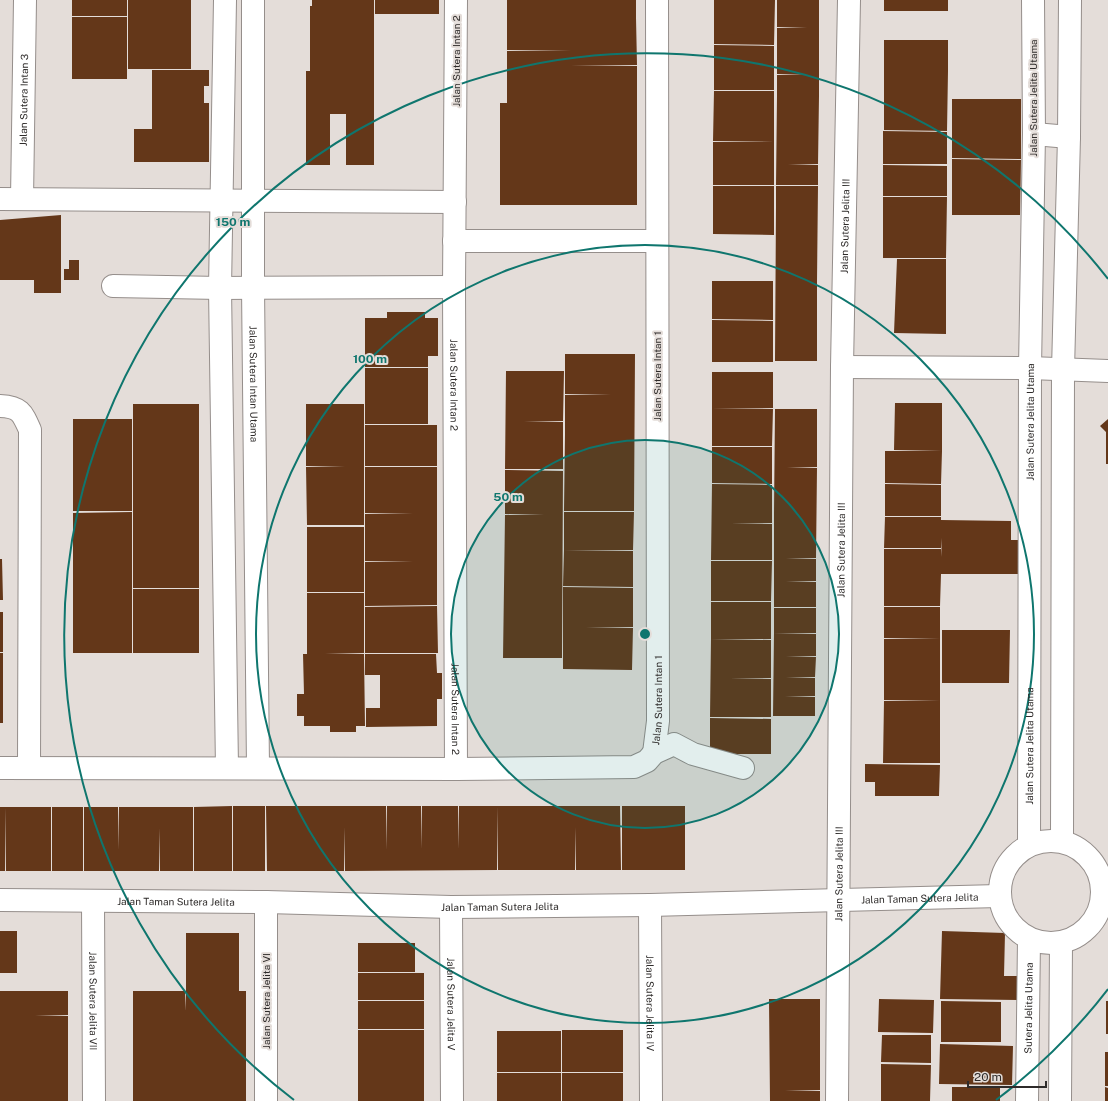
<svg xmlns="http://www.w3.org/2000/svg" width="1108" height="1101" font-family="'Public Sans',sans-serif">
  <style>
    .building { fill: #643719 }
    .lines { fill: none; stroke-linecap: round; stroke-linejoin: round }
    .minor-casing { stroke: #958e8b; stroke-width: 24 }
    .minor { stroke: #fff; stroke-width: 22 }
    .ring { fill: none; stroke: #0f766e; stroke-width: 2 }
    .labels { text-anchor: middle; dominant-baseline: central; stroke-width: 4; stroke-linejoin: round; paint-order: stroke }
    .street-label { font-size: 10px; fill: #2e2b2a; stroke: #e4ddd9 }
    .centre { fill: #0f766e; stroke: #e4ddd9; stroke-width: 2 }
    .ring-label { font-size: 12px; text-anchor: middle; font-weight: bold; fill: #0f766e; stroke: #e4ddd9; stroke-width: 4; stroke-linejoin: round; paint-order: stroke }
  </style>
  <rect width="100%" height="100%" fill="#e4ddd9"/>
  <path class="building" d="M 72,0 L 127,0 L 127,16 L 72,16 Z
    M 128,0 L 191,0 L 191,69 L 128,69 Z
    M 312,0 L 374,0 L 374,165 L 346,165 L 346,114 L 330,114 L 330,165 L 306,165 L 306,71 L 310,71 L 310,6 L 312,6 Z
    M 375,0 L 439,0 L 439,14 L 375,14 Z
    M 507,0 L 636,0 L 636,18 L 571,19 L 636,18 L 637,65 L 571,65 L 637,66 L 637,205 L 500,205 L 500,103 L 507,103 L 507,51 L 571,50 L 507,50 Z
    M 714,0 L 775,0 L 774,45 L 714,44 Z
    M 777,0 L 819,0 L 819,3 L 789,3 L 819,3 L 819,96 L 777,96 L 777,75 L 806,75 L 777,74 L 777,28 L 807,27 L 777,27 Z
    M 884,0 L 948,0 L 948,11 L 884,11 Z
    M 72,17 L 127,17 L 127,79 L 72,79 Z
    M 884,40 L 948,40 L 948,71 L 924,71 L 948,71 L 947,131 L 884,130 Z
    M 714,45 L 774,46 L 774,90 L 714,90 Z
    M 152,70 L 209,70 L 209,86 L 204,86 L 204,103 L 209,103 L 209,162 L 134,162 L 134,129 L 152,129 Z
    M 714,91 L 774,91 L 774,142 L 713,141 Z
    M 777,96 L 819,96 L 818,164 L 788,165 L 818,165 L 818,185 L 776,185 Z
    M 952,99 L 1021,99 L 1021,159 L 952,158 Z
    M 883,131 L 947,132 L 947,164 L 883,164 Z
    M 713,142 L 774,142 L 774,185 L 713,185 Z
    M 952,159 L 1021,160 L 1020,215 L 952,215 Z
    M 883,165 L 947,166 L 947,196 L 883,196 Z
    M 713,186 L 774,186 L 774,235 L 713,234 Z
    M 776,186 L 818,186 L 817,281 L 788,281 L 817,281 L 817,361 L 775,361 L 776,207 L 806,207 L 776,207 Z
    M 883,197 L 947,197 L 946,258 L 883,258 Z
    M 61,215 L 61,293 L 34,293 L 34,280 L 0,280 L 0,220 Z
    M 897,259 L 946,259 L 946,334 L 894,333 Z
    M 69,260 L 79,260 L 79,280 L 64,280 L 64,269 L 69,269 Z
    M 712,281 L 773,281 L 773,320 L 712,319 Z
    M 387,312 L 425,312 L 425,318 L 438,318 L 438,356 L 428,356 L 428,367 L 365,367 L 365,318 L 387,318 Z
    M 712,320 L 773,321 L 773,362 L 712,362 Z
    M 565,354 L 635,354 L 634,511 L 564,511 L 565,435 L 611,435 L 565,435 L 565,395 L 611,395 L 565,394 Z
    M 365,368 L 428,368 L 428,424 L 365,424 Z
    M 506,371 L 564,371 L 563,421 L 524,421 L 563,422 L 563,469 L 505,469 Z
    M 712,372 L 773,372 L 773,408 L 712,408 Z
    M 895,403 L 942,403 L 942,451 L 894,450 Z
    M 133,404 L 199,404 L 199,588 L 133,588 L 133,528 L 177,528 L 133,528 Z
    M 306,404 L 364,404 L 364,525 L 307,525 L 306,467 L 345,467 L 306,466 Z
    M 712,408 L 773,409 L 772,446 L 712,446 Z
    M 775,409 L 817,409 L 817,467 L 787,467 L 817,468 L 816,558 L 786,558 L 816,559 L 816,581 L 786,581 L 816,582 L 816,607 L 774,607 L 774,513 L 804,513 L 774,513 Z
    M 73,419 L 132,419 L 132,511 L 73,511 Z
    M 1108,419 L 1108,464 L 1106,464 L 1106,432 L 1100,426 Z
    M 365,425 L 437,425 L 437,466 L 365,466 Z
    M 712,447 L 772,447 L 772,484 L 712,483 Z
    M 885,451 L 942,451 L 941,484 L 885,483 Z
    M 365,467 L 437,467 L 437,605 L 365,606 L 365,562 L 413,561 L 365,561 L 365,514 L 413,514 L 365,513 Z
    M 505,470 L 563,471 L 562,658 L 503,658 L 505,515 L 544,514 L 505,514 Z
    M 712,484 L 772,485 L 772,523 L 731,523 L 772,524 L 772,560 L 711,560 Z
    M 885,484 L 941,485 L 941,516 L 885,516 Z
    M 132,512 L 132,653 L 73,653 L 73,513 Z
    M 564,512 L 634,512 L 633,550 L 564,550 Z
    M 885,517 L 941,517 L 941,520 L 1011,521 L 1011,540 L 1022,540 L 1022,574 L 941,574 L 940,606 L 884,606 L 884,549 L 941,549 L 941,557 L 942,538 L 941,548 L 884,548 Z
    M 307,527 L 364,527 L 364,592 L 307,592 Z
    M 564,550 L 633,551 L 633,587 L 563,586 Z
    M 0,559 L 2,559 L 3,600 L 0,600 Z
    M 711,561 L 772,561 L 771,601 L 711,601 Z
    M 563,587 L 633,588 L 633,627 L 586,628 L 633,628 L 632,670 L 563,669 Z
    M 133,589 L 199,589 L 199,653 L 133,653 Z
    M 307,593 L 364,593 L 364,653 L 325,654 L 364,654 L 365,726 L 356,726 L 356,732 L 330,732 L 330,726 L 304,726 L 304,716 L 297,716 L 297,694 L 304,694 L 303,654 L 307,654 Z
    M 711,602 L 771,602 L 771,639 L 711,639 Z
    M 437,606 L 438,653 L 365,653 L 365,607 Z
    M 884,607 L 940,607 L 940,639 L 884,638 Z
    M 774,608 L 816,608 L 816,633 L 774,633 Z
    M 0,612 L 3,612 L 3,652 L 0,652 Z
    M 942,630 L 1010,630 L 1009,683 L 942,683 Z
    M 774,633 L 816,634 L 816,656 L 786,656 L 816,657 L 815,677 L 786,677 L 815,678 L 815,696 L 785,696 L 815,697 L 815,716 L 773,716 Z
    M 711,639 L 771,640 L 771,678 L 730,678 L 771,679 L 771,717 L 710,717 Z
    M 884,639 L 940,639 L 940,701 L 884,700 Z
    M 0,653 L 3,653 L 3,723 L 0,723 Z
    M 365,654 L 436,654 L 437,673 L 442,673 L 442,699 L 437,699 L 437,726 L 366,727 L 366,708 L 380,708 L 380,675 L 365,675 Z
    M 884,701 L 940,701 L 940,763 L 883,763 Z
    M 710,718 L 771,719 L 771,754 L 710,754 Z
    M 865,764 L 940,765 L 939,796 L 875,796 L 875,782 L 865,782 Z
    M 232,806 L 232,871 L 194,871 L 194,807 Z
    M 233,806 L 265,806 L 265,871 L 233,871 Z
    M 266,806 L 386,806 L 387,850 L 387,806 L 421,806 L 422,849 L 422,806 L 458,806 L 459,849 L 459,806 L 497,806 L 497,870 L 345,871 L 344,827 L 344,871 L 267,871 Z
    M 497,806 L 620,806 L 621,870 L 576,870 L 575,827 L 575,870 L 540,870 L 540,827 L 540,870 L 498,870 Z
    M 622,806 L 685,806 L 685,870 L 622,870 Z
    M 0,807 L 5,807 L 5,871 L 0,871 Z
    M 5,807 L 51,807 L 51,871 L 6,871 Z
    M 52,807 L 83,807 L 83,871 L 52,871 Z
    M 84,807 L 118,807 L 118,850 L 119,807 L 193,807 L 193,871 L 160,871 L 159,828 L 159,871 L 84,871 Z
    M 0,931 L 17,931 L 17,973 L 0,973 Z
    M 942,931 L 1005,933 L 1004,976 L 1021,976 L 1021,1000 L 940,999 Z
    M 186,933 L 239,933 L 239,991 L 246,991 L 246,1101 L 133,1101 L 133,991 L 185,991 L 186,1011 Z
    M 358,943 L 415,943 L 415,972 L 358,972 Z
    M 358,973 L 424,973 L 424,1000 L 358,1000 Z
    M 0,991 L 68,991 L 68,1015 L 35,1015 L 68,1016 L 68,1101 L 0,1101 Z
    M 769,999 L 820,999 L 820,1090 L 785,1091 L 820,1091 L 820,1101 L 770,1101 Z
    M 879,999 L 934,1000 L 933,1033 L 878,1032 Z
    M 358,1001 L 424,1001 L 424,1029 L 358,1029 Z
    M 941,1001 L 1001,1002 L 1001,1042 L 941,1042 Z
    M 1106,1001 L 1108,1001 L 1108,1034 L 1106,1034 Z
    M 358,1030 L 424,1030 L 424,1101 L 358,1101 Z
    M 562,1030 L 623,1030 L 623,1072 L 562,1072 Z
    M 497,1031 L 561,1031 L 561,1072 L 497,1072 Z
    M 882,1035 L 931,1035 L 931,1063 L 881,1062 Z
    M 940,1044 L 1013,1046 L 1012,1085 L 939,1084 Z
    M 1105,1052 L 1108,1052 L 1108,1086 L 1105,1086 Z
    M 881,1064 L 931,1065 L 930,1101 L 881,1101 Z
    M 497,1073 L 561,1073 L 561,1101 L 497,1101 Z
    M 562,1073 L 623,1073 L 623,1101 L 562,1101 Z
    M 952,1087 L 1000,1087 L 1000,1101 L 952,1101 Z
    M 1105,1087 L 1108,1088 L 1108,1101 L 1105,1101 Z"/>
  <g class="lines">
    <defs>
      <g id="minor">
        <path d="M 225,0 L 220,288 L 227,768"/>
        <path id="s1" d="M 253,0 L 253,287 L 258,768"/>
        <path id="s2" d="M 456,0 L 454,287 L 456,769"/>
        <path d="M 1034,134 L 1069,137"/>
        <path d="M 0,199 L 455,202"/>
        <path id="s3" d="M 22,199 L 25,0"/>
        <path d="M 454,241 L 656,241"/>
        <path d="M 113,286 L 220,288 L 454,287"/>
        <path d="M 842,367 L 1030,368 L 1108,371"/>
        <path d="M 0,406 C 20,407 22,412 30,430 L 29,768"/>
        <path id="s4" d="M 654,753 L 658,721 L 657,0"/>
        <path d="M 0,768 L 456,769 L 634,767 L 647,761 L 654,753 L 674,744 L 693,754 L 743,768"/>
        <circle cx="1051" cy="892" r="51"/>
        <path d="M 1062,841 L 1063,370 L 1069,137 L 1070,0"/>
        <path id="s5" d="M 1029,845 L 1030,368 L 1034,134 L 1033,0"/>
        <path id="s6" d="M 0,900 L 266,902 L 451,907 L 650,905 L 999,896"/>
        <path id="s7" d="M 93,902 L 94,1101"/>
        <path id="s8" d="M 650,905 L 651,1101"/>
        <path id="s9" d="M 451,907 L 452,1101"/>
        <path d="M 266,1101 L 266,902"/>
        <path id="s10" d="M 837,1101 L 842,367 L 849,0"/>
        <path id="s11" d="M 1027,1101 L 1029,939"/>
        <path d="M 1060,1101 L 1061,943"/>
      </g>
    </defs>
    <use href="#minor" class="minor-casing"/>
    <use href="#minor" class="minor"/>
  </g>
  <circle cx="645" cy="634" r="194" fill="#0f766e" fill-opacity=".12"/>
  <g class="ring">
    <circle cx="645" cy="634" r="194"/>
    <circle cx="645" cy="634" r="389"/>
    <path d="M1108 989A583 583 0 0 1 996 1100M294 1100A583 583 0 1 1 1108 279"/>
  </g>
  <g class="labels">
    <g class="street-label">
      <text transform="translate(456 61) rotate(-90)">Jalan Sutera Intan 2</text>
      <text transform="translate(1033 98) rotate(-90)">Jalan Sutera Jelita Utama</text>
      <text stroke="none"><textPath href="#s3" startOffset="99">Jalan Sutera Intan 3</textPath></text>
      <text stroke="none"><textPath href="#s10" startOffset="875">Jalan Sutera Jelita III</textPath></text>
      <text transform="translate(657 376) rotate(-90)">Jalan Sutera Intan 1</text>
      <text stroke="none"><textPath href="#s1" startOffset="384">Jalan Sutera Intan Utama</textPath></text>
      <text stroke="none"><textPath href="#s2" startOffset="385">Jalan Sutera Intan 2</textPath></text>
      <text stroke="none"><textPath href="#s5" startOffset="423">Jalan Sutera Jelita Utama</textPath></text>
      <text stroke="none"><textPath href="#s10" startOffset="551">Jalan Sutera Jelita III</textPath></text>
      <text stroke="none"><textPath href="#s4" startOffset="53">Jalan Sutera Intan 1</textPath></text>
      <text stroke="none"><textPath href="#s2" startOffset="709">Jalan Sutera Intan 2</textPath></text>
      <text stroke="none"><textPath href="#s5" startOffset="99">Jalan Sutera Jelita Utama</textPath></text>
      <text stroke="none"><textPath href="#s10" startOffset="227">Jalan Sutera Jelita III</textPath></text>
      <text stroke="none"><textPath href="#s6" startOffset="920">Jalan Taman Sutera Jelita</textPath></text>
      <text stroke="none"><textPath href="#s6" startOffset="176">Jalan Taman Sutera Jelita</textPath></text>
      <text stroke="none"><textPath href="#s6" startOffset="500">Jalan Taman Sutera Jelita</textPath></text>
      <text stroke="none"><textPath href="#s7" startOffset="99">Jalan Sutera Jelita VII</textPath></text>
      <text transform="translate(266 1001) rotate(-90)">Jalan Sutera Jelita VI</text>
      <text stroke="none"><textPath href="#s8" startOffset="98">Jalan Sutera Jelita IV</textPath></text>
      <text stroke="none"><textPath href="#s9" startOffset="97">Jalan Sutera Jelita V</textPath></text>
      <text stroke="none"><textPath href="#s11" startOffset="93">Sutera Jelita Utama</textPath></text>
    </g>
  </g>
  <circle cx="645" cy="634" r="6" class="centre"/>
  <g class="ring-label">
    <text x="233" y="226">150 m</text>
    <text x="370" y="363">100 m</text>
    <text x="508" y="501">50 m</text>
  </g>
  <path d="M968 1081v6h78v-6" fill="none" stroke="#2e2b2a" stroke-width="2"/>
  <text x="974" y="1081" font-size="12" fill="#2e2b2a" stroke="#e4ddd9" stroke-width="3" paint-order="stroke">20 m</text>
</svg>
